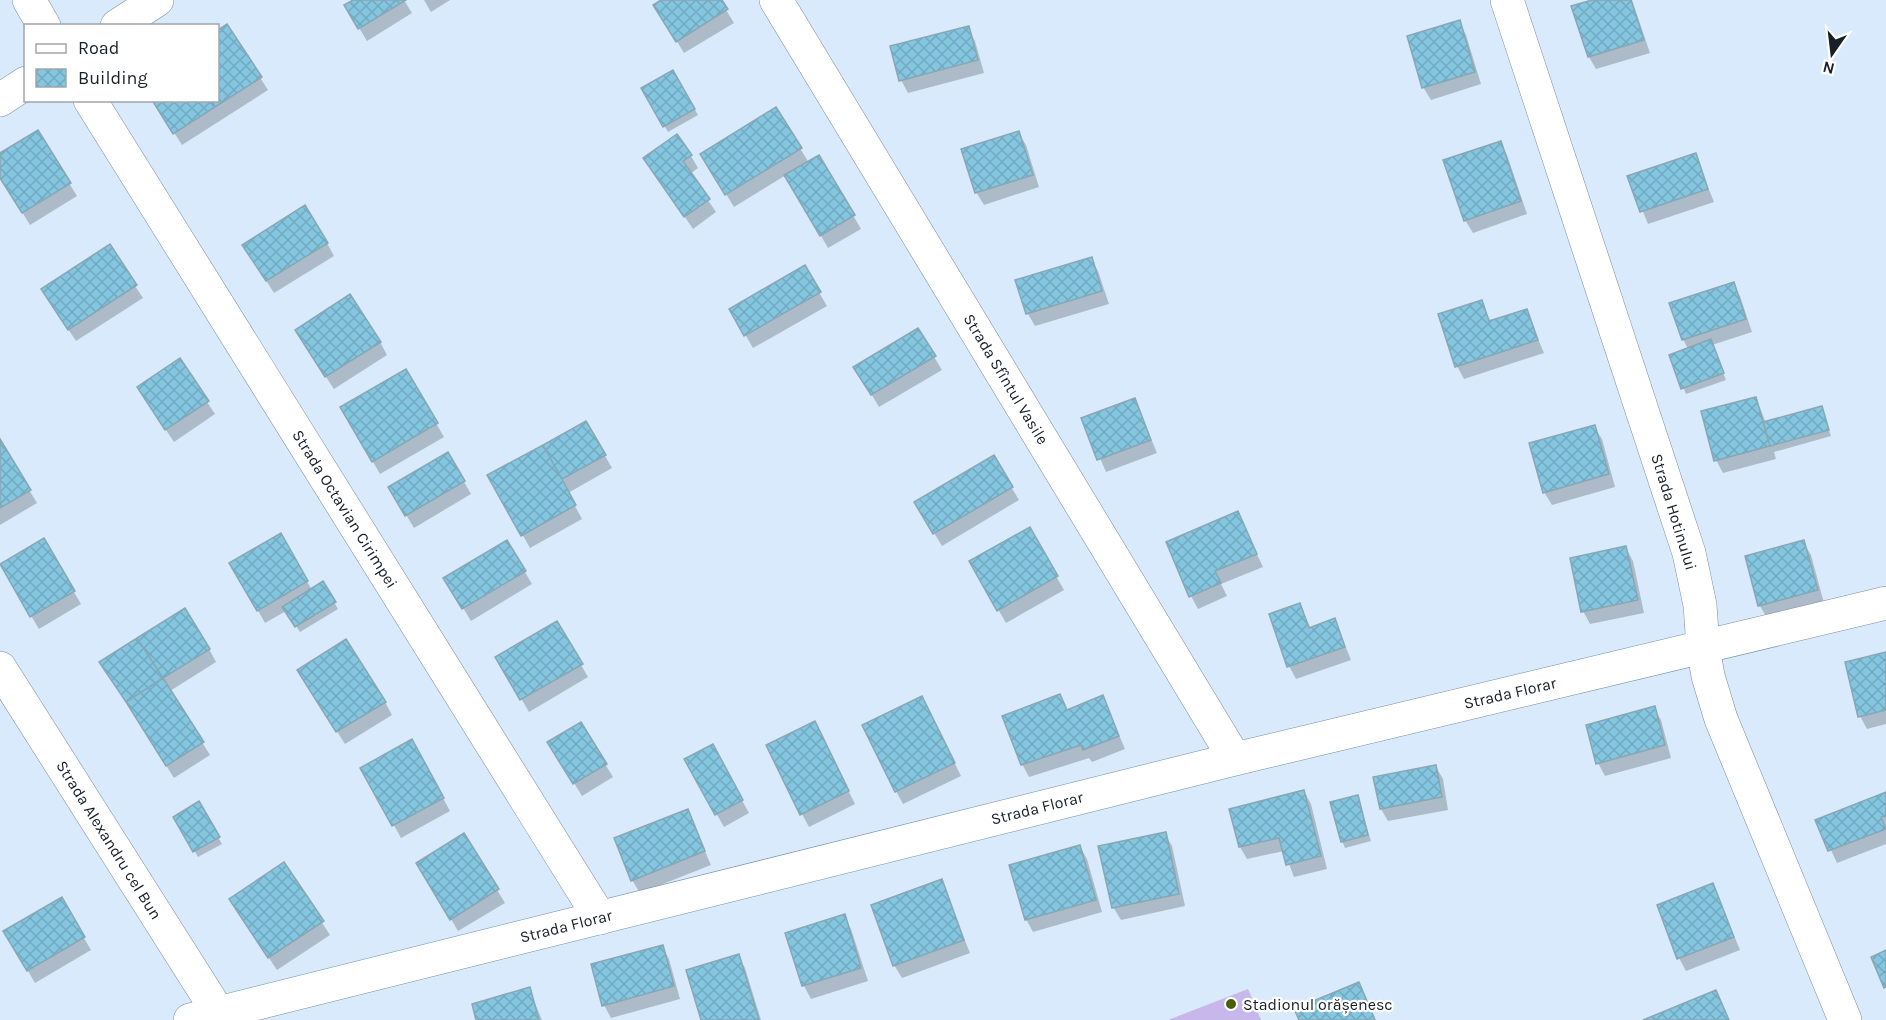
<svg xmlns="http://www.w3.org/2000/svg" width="1886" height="1020" font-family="Karla,sans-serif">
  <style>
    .garden { fill: #c7b7ea }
    .shadow { fill: #0003 }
    .building { fill: url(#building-cross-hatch); stroke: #88a7b4; stroke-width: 1.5 }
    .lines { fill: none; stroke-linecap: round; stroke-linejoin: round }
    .street-casing { stroke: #788ca1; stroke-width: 34 }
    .secondary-casing { stroke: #788ca1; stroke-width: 34 }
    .street { stroke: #fff; stroke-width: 33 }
    .secondary { stroke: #fff; stroke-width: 33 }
    .poi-dot { fill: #475f0c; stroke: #fff; stroke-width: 2 }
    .labels { text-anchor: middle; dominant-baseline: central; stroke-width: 4.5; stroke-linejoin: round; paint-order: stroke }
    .street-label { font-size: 16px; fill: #171f27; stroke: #fff }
    .poi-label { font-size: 16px; fill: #171f27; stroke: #fff; text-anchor: start }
  </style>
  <defs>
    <pattern id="building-cross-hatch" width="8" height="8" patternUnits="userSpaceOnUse" patternTransform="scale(1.5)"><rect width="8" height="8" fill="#84c6e0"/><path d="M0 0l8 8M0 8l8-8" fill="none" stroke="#71aac0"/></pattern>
  </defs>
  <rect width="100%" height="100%" fill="#d9eafc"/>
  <path class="garden" d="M 1248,989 L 1261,1020 L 1168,1020 Z"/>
  <path class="shadow" d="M 356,0 L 404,0 L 412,13 L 367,41 L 346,6 Z
    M 424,0 L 450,0 L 431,12 Z
    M 664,0 L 720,0 L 734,23 L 684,53 L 655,5 Z
    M 1597,0 L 1632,0 L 1650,53 L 1596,69 L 1589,57 Z
    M 1459,22 L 1466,35 L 1481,84 L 1431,100 L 1423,87 Z
    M 227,26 L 268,90 L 182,145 L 153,100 L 218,100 L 218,32 Z
    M 968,28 L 975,41 L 984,73 L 908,93 L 901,80 Z
    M 673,72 L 698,115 L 668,132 L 643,89 Z
    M 776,109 L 809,163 L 819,157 L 861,229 L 828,248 L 786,175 L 734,207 L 702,155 Z
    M 1018,132 L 1026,145 L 1039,187 L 984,205 L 976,192 Z
    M 1500,142 L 1507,155 L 1527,214 L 1473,233 L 1465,220 Z
    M 0,155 L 69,183 L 77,196 L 30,225 L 0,176 Z
    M 1695,155 L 1714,202 L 1648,224 L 1629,177 Z
    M 691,156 L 698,168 L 690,174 L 716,212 L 693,229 L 645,158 Z
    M 327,243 L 334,256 L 274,293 L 252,258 Z
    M 1091,259 L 1098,271 L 1109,304 L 1035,326 L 1028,314 L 1017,281 Z
    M 804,267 L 827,306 L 753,348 L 731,310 Z
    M 1733,284 L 1740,296 L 1752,332 L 1712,345 L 1726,380 L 1686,394 L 1670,355 L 1688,349 L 1683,339 Z
    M 135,286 L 143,298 L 76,341 L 50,302 Z
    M 1481,302 L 1491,322 L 1526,311 L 1544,353 L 1464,379 L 1457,366 Z
    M 918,330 L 942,370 L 879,407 L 855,367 Z
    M 380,342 L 387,355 L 334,389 L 304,344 Z
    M 406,371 L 444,437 L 380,474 L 342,408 Z
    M 1756,398 L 1766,423 L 1821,408 L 1831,436 L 1774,452 L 1776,459 L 1723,473 L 1716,460 Z
    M 146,400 L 207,402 L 215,414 L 174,442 Z
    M 1135,400 L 1157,453 L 1106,472 L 1083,419 Z
    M 586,423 L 612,468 L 568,493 L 582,519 L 530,548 L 489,476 Z
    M 1594,427 L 1602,439 L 1615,487 L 1552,505 L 1544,492 Z
    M 0,442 L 37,503 L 0,525 Z
    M 448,454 L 471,494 L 414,528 L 390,488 Z
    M 993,457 L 1019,500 L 942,546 L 916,503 Z
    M 1237,512 L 1263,567 L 1221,584 L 1227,596 L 1198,609 L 1191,596 Z
    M 1029,529 L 1064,590 L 1006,623 L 971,562 Z
    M 280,535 L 312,590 L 323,583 L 338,609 L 300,632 L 286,611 L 265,623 L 231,563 Z
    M 43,540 L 81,604 L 39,629 L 1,566 Z
    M 507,542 L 532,584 L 471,621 L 445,578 Z
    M 1803,542 L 1811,555 L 1824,603 L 1767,618 L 1760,606 L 1746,557 Z
    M 1626,548 L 1633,561 L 1644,613 L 1590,624 L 1583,611 Z
    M 1300,605 L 1311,629 L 1335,620 L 1351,660 L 1296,679 L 1289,666 L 1271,615 Z
    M 557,623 L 588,677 L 529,712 L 497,657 Z
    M 209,649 L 216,662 L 170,691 L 210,755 L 174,778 L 109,675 Z
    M 1886,654 L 1886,724 L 1867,729 L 1860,716 Z
    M 306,683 L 385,702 L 392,715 L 345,744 Z
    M 1103,697 L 1125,749 L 1092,762 L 1089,758 L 1029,777 L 1022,764 L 1067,711 Z
    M 1654,708 L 1661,720 L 1671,758 L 1605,776 L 1598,763 Z
    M 928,710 L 961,776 L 903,804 L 896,791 Z
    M 821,736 L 855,804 L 809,827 L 802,814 Z
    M 412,741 L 450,811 L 401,838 L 362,768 Z
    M 549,742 L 605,764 L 613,777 L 582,796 Z
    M 712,746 L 749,813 L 724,827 L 686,760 Z
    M 1436,767 L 1443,779 L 1448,810 L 1388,821 L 1381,809 Z
    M 1304,791 L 1311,804 L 1327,869 L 1294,877 L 1284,851 L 1247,859 L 1240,847 Z
    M 1886,793 L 1886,844 L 1837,863 L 1817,820 Z
    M 1357,796 L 1371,841 L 1345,848 L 1342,841 Z
    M 198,803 L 222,844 L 198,857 L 175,817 Z
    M 687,811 L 711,865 L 640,893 L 632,880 Z
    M 1165,834 L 1172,846 L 1185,906 L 1121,920 L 1113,907 Z
    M 464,835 L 505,903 L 458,931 L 418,863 Z
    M 1080,847 L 1087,859 L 1102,912 L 1033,932 L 1026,919 Z
    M 284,864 L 330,935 L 277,970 L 238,912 Z
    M 941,881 L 970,953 L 902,978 L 894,965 Z
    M 1713,885 L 1740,950 L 1686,971 L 1679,958 Z
    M 61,899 L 91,950 L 35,983 L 5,931 Z
    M 844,916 L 851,929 L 868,981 L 811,999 L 804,986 L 787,934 Z
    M 662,946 L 669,959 L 680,999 L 611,1018 L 604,1005 Z
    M 738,956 L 745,968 L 761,1020 L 703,1020 Z
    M 1359,984 L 1376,1020 L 1300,1020 Z
    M 529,989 L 542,1020 L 478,1020 Z"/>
  <path class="building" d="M 353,0 L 406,0 L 358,29 L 344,5 Z
    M 661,0 L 722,0 L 728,9 L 676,42 L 653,5 Z
    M 1592,0 L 1631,0 L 1644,40 L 1588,57 L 1571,6 Z
    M 1460,20 L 1475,72 L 1422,88 L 1407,36 Z
    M 227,24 L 262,77 L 215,107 L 211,100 L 218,100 L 218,30 Z
    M 969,26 L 978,60 L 899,81 L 890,46 Z
    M 673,70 L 695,109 L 663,127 L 641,88 Z
    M 152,100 L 211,100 L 215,107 L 173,134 Z
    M 776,107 L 802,148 L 725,195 L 700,154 Z
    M 38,130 L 71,183 L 22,213 L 0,178 L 0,153 Z
    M 1019,131 L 1033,175 L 975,193 L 961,149 Z
    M 677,134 L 692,155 L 683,161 L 710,199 L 684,217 L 643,158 Z
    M 1501,141 L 1521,201 L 1464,221 L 1443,160 Z
    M 1696,153 L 1708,189 L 1640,212 L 1627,176 Z
    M 819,155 L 855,215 L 820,236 L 784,175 Z
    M 305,205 L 328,243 L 266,281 L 242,245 Z
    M 110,244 L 137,285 L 68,330 L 41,289 Z
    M 1092,257 L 1102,291 L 1026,314 L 1015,280 Z
    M 805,265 L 821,292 L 744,336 L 729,309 Z
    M 1734,282 L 1746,319 L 1682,340 L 1669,303 Z
    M 350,294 L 381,342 L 325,377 L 295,330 Z
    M 1482,300 L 1489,321 L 1527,309 L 1538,340 L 1455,367 L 1438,314 Z
    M 918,328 L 936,356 L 871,395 L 853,367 Z
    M 1711,339 L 1724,373 L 1681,389 L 1669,355 Z
    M 180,358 L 209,401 L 165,430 L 137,387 Z
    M 406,369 L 438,423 L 372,462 L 340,407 Z
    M 1756,397 L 1770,446 L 1714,461 L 1701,411 Z
    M 1135,398 L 1151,440 L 1097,460 L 1081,418 Z
    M 1822,406 L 1829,430 L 1770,446 L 1763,422 Z
    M 586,421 L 606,455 L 562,479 L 543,445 Z
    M 1595,425 L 1609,474 L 1543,493 L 1529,443 Z
    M 0,439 L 31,490 L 0,508 Z
    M 543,445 L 576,505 L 521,536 L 487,475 Z
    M 448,452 L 465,481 L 405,516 L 388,487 Z
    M 994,455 L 1013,487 L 933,534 L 914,502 Z
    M 1238,511 L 1257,554 L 1215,571 L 1221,583 L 1189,597 L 1166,542 Z
    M 1030,527 L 1058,576 L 997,611 L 969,561 Z
    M 281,533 L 308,581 L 257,611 L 229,563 Z
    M 44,538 L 75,591 L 30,617 L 0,564 Z
    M 507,540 L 526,571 L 462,609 L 443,578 Z
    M 1804,540 L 1818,590 L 1758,606 L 1745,556 Z
    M 1626,546 L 1638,600 L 1581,612 L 1570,558 Z
    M 323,581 L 336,602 L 295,627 L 282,607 Z
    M 1300,603 L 1309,628 L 1335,618 L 1345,647 L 1287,667 L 1269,614 Z
    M 185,608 L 210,649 L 163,678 L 137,638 Z
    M 557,621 L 583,664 L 520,700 L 495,657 Z
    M 137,638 L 163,678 L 126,702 L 99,662 Z
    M 346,639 L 386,702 L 336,732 L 297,670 Z
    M 1886,652 L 1886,710 L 1858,717 L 1845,662 Z
    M 163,678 L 204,742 L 166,766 L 126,702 Z
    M 1060,694 L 1067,710 L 1103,695 L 1119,736 L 1083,750 L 1081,745 L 1021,765 L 1002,716 Z
    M 922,696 L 955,763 L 895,792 L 862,725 Z
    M 1655,706 L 1665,745 L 1596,764 L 1586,725 Z
    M 815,721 L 849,791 L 800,815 L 766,745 Z
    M 581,722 L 607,764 L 573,784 L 547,742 Z
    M 412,739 L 444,798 L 392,826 L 360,768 Z
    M 713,744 L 743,800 L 715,815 L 684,759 Z
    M 1436,765 L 1442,797 L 1380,809 L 1373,777 Z
    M 1304,790 L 1321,856 L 1286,865 L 1279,838 L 1239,847 L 1229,809 Z
    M 1886,792 L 1886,816 L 1881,817 L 1886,829 L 1828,851 L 1815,820 Z
    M 1358,795 L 1368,835 L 1341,842 L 1330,802 Z
    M 199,801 L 220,837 L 193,852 L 173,817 Z
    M 688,809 L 705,851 L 631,881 L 614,838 Z
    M 1166,832 L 1179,894 L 1112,908 L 1098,846 Z
    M 464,833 L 499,889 L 450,920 L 416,863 Z
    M 1080,845 L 1096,900 L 1025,920 L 1009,865 Z
    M 284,862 L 324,921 L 268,958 L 229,899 Z
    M 942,879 L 964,940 L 893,966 L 871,905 Z
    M 1713,883 L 1734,937 L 1677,959 L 1657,905 Z
    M 62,897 L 85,937 L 27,971 L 3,931 Z
    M 845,914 L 861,968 L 802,986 L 785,933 Z
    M 663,945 L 674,986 L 602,1006 L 591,964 Z
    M 1886,950 L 1886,987 L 1884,988 L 1871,957 Z
    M 739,954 L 759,1020 L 701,1020 L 686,970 Z
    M 1359,982 L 1375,1020 L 1299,1020 L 1294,1009 Z
    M 530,987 L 539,1020 L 476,1020 L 472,1004 Z
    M 1716,990 L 1729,1020 L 1643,1020 Z"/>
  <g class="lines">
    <defs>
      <path id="street" d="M 29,0 L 44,26
        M 1507,0 L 1689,553 L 1700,605 L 1703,647
        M 117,26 L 157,0
        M 0,100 L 26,83
        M 90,100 L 600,918
        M 0,668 L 218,1012"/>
      <path id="secondary" d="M 776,0 L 1235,759
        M 1703,647 L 1708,676 L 1721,719 L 1845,1020
        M 190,1020 L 1235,759 L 1886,603"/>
    </defs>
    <use href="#street" class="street-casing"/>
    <use href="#secondary" class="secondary-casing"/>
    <use href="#street" class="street"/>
    <use href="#secondary" class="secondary"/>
  </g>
  <circle class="poi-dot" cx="1231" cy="1004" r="6"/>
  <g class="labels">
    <g class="street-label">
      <text transform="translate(1006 379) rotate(59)">Strada Sfîntul Vasile</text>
      <text transform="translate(345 509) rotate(58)">Strada Octavian Cirimpei</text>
      <text transform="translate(1674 512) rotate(73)">Strada Hotinului</text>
      <text transform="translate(1510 693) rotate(-13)">Strada Florar</text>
      <text transform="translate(1037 808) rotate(-14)">Strada Florar</text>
      <text transform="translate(109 840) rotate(58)">Strada Alexandru cel Bun</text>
      <text transform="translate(566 926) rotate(-14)">Strada Florar</text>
    </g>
    <g class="poi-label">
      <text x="1243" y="1004">Stadionul orășenesc</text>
    </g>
  </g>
  <rect x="24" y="24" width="195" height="78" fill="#ffffff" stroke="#a2a5a9" stroke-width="1.5"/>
  <rect x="36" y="44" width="30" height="9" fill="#ffffff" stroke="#a2a5a9" stroke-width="1.5"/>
  <text x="78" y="54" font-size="18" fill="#171f27">Road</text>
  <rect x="36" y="69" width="30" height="18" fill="url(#building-cross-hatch)" stroke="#a2a5a9" stroke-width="1.5"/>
  <text x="78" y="84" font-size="18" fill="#171f27">Building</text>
  <g transform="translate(1832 54) rotate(194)" stroke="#ffffff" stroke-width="4.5" paint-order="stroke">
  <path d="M0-4.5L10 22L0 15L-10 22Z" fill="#171f27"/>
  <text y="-9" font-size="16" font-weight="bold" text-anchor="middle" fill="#171f27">N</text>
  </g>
</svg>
